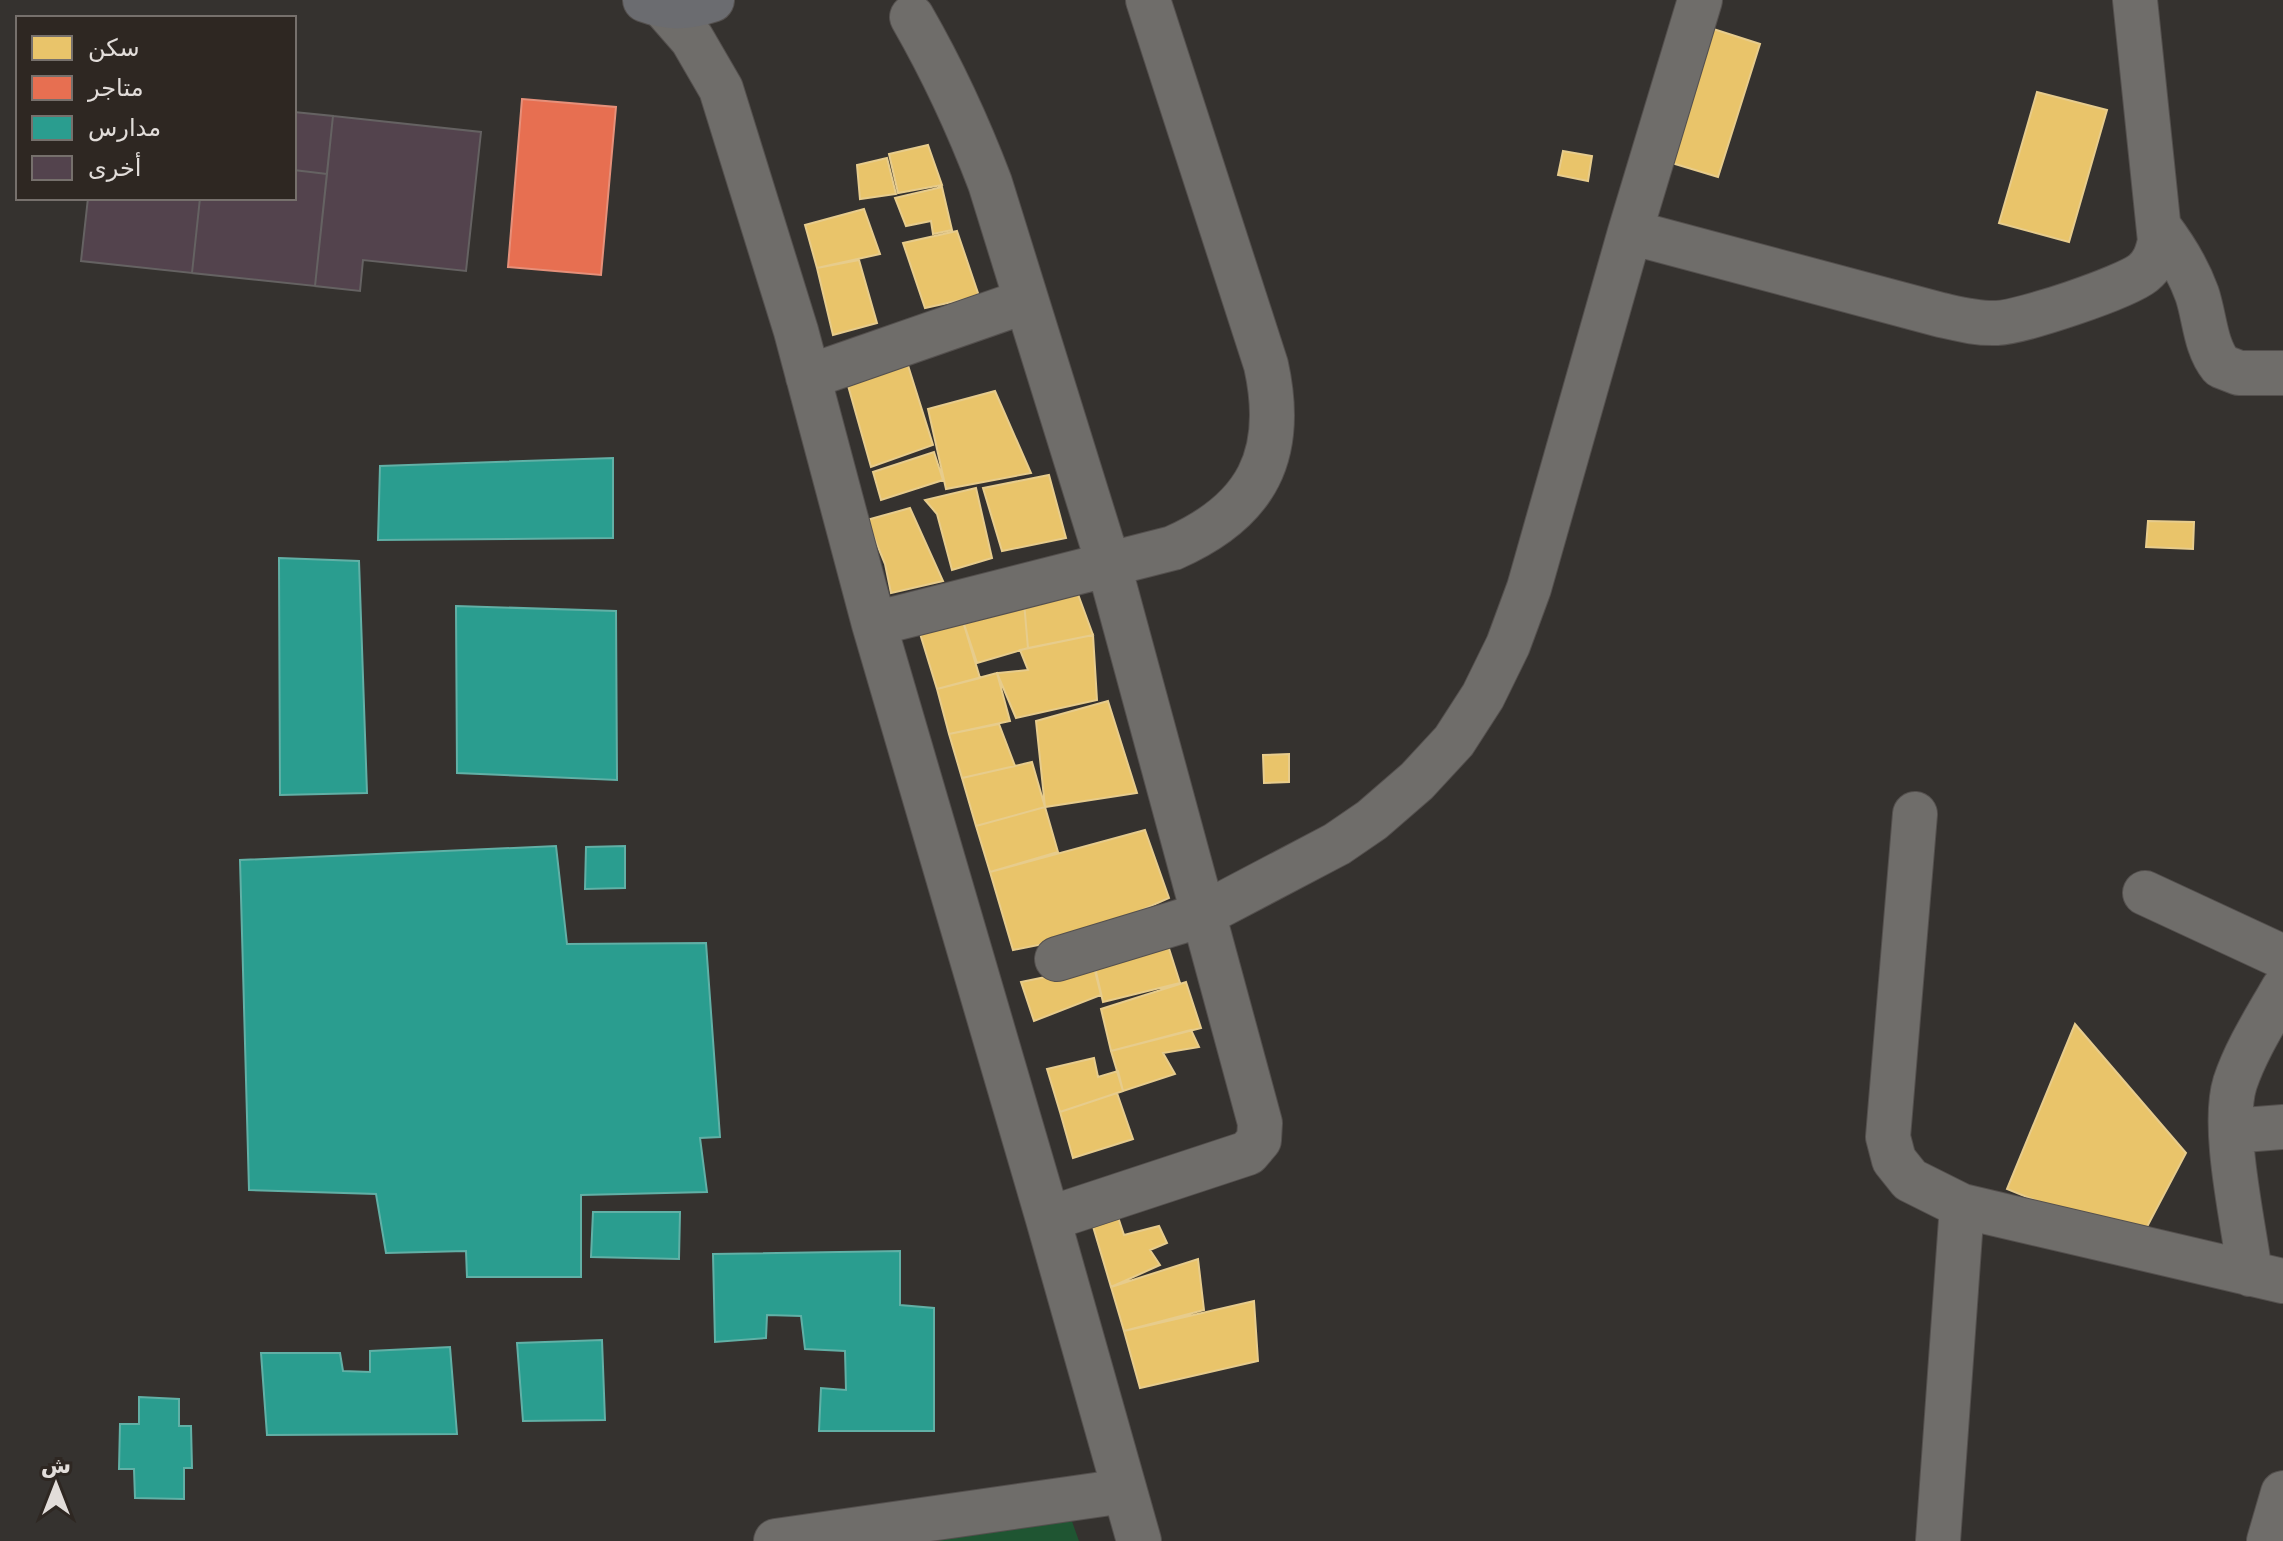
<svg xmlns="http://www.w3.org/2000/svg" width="2283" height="1541" font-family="'DejaVu Sans','Noto Naskh Arabic',sans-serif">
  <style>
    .green { fill: #1f5532 }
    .homes { fill: #e9c46a; stroke: #e7cc8c; stroke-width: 2 }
    .shops { fill: #e76f51; stroke: #e6907a; stroke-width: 2 }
    .schools { fill: #2a9d8f; stroke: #61b0a6; stroke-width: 2 }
    .building { fill: #53434d; stroke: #656262; stroke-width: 2 }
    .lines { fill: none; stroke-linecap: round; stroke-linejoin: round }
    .minor-casing { stroke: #54504e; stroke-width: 46 }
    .highway-casing { stroke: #54504e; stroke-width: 46 }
    .minor { stroke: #6f6d6a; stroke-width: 44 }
    .highway { stroke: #6b6c70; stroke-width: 44 }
  </style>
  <rect width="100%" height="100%" fill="#35322f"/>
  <path class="green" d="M 1069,1513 L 1079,1541 L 915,1541 Z"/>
  <path class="homes" d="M 1704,26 L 1760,44 L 1718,177 L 1662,160 Z
    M 2037,92 L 2107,110 L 2069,242 L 1999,223 Z
    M 928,145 L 942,185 L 898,193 L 889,154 Z
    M 1563,151 L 1592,156 L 1588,181 L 1558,175 Z
    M 887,158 L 896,194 L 860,199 L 857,165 Z
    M 942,187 L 952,230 L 933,234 L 931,221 L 906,226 L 895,198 Z
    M 864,209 L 880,254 L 817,268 L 805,225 Z
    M 957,231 L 979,296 L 925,308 L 903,243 Z
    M 859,260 L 877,323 L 833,335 L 817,268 Z
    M 906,359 L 933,445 L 871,467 L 845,375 Z
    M 995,391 L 1031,473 L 946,489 L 928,409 Z
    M 934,452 L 943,480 L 881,500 L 873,472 Z
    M 1049,475 L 1066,538 L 1002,551 L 983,488 Z
    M 976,488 L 992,558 L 952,570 L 937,514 L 925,500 Z
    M 910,508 L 943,581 L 891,593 L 885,564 L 867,520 Z
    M 2148,521 L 2194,522 L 2193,549 L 2146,547 Z
    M 1075,586 L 1093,635 L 1028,648 L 1024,602 Z
    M 1024,602 L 1028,648 L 977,663 L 962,618 Z
    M 962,618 L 980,678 L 937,689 L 918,627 Z
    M 1093,635 L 1097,700 L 1016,718 L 997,673 L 1028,670 L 1020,650 Z
    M 997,673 L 1010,721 L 949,734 L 937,689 Z
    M 1108,701 L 1137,793 L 1045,807 L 1036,721 Z
    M 999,724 L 1015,766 L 962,778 L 949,734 Z
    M 1289,754 L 1289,782 L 1264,783 L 1263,755 Z
    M 1032,762 L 1045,807 L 976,826 L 962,778 Z
    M 1045,807 L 1058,852 L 990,872 L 976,826 Z
    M 1145,830 L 1169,898 L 1083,936 L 1013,950 L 990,872 Z
    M 1165,936 L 1180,983 L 1103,1002 L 1093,959 Z
    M 1094,967 L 1101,995 L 1034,1021 L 1021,982 Z
    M 1186,982 L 1201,1028 L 1111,1051 L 1101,1009 Z
    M 2075,1024 L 2186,1153 L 2139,1242 L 2007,1189 Z
    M 1191,1030 L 1199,1047 L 1163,1053 L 1175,1074 L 1123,1091 L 1111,1051 Z
    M 1094,1058 L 1098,1077 L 1118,1071 L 1123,1091 L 1060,1112 L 1047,1069 Z
    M 1117,1093 L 1133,1139 L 1073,1158 L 1060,1112 Z
    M 1115,1208 L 1124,1235 L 1159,1226 L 1167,1243 L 1150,1250 L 1160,1265 L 1111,1287 L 1089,1213 Z
    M 1198,1259 L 1204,1310 L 1124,1331 L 1111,1287 Z
    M 1254,1301 L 1258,1361 L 1140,1388 L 1124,1331 Z"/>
  <path class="shops" d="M 522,99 L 616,107 L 601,275 L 508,267 Z"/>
  <path class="schools" d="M 613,458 L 613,538 L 378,540 L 380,466 Z
    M 279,558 L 359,561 L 367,793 L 280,795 Z
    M 456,606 L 616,611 L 617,780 L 457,773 Z
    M 556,846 L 567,944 L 706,943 L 720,1137 L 700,1138 L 707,1192 L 581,1195 L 581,1277 L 467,1277 L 466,1251 L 386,1253 L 376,1194 L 249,1190 L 240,860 Z
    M 625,846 L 625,888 L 585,889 L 586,847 Z
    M 593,1212 L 680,1212 L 679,1259 L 591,1257 Z
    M 900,1251 L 900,1305 L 934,1308 L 934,1431 L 819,1431 L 821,1388 L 846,1390 L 845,1351 L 805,1349 L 801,1316 L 767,1315 L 766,1338 L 715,1342 L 713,1254 Z
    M 602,1340 L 605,1420 L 523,1421 L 517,1343 Z
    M 450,1347 L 457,1434 L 267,1435 L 261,1353 L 340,1353 L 343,1371 L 370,1372 L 370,1351 Z
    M 139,1397 L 179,1399 L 179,1426 L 191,1426 L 192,1468 L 184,1468 L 184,1499 L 135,1498 L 134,1469 L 119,1469 L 120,1424 L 139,1424 Z"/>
  <path class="building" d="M 294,112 L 333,116 L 327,174 L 294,170 Z
    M 333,116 L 481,132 L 466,271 L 363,260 L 360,291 L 315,286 Z
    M 294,170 L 327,174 L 315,286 L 192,273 L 200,198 L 294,198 Z
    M 88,198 L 200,198 L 192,273 L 81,261 Z"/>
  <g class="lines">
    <defs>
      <path id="minor" d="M 664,7 L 692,39 L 721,89 L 796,331 L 874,624 L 1048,1219 L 1139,1541
        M 912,17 C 943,71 968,125 990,183 L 1109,566 L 1260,1123 L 1259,1140 L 1248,1153 L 1048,1219
        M 2159,227 C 2175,248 2188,269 2197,294 C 2205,318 2205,346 2221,366 L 2239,373 L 2283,373
        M 1630,232 L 1941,315 C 1959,319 1978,324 1997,323 C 2022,322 2124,288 2143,273 C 2154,264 2157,254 2160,241 L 2135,0
        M 808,377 L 1026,301
        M 874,624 L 1173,548 C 1257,511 1286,455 1266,365 L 1148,0
        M 1915,814 L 1888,1137 L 1894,1160 L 1910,1180 L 1962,1206 L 2283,1281
        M 2145,893 L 2283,957
        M 1057,959 L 1202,915 L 1337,844 L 1372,820 L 1417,781 L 1454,741 L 1483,696 L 1508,645 L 1529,588 L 1630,232 L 1700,0
        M 2231,1131 L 2283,1127
        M 2250,1274 C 2244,1225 2221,1128 2235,1083 C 2246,1050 2266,1019 2283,989
        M 776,1541 L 1124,1491
        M 1938,1541 L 1962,1206
        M 2269,1541 L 2283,1493"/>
      <path id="highway" d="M 645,0 C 669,9 688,8 712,0"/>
    </defs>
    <use href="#minor" class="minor-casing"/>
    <use href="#highway" class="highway-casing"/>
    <use href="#minor" class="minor"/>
    <use href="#highway" class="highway"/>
  </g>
  <rect x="16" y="16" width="280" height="184" fill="#2e2722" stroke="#76706c" stroke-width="2"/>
  <rect x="32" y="36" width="40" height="24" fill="#e9c46a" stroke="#76706c" stroke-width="2"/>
  <text x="88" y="56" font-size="24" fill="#e2ddda">سكن</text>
  <rect x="32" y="76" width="40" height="24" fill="#e76f51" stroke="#76706c" stroke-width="2"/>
  <text x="88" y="96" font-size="24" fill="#e2ddda">متاجر</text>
  <rect x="32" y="116" width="40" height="24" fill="#2a9d8f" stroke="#76706c" stroke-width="2"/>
  <text x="88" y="136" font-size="24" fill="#e2ddda">مدارس</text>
  <rect x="32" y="156" width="40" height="24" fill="#53434d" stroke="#76706c" stroke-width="2"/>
  <text x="88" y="176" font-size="24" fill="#e2ddda">أخرى</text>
  <g transform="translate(56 1485)" stroke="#2e2722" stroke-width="6" paint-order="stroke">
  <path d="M0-6L14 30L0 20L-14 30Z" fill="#e2ddda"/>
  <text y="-12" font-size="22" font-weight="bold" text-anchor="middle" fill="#e2ddda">ش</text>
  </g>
</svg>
